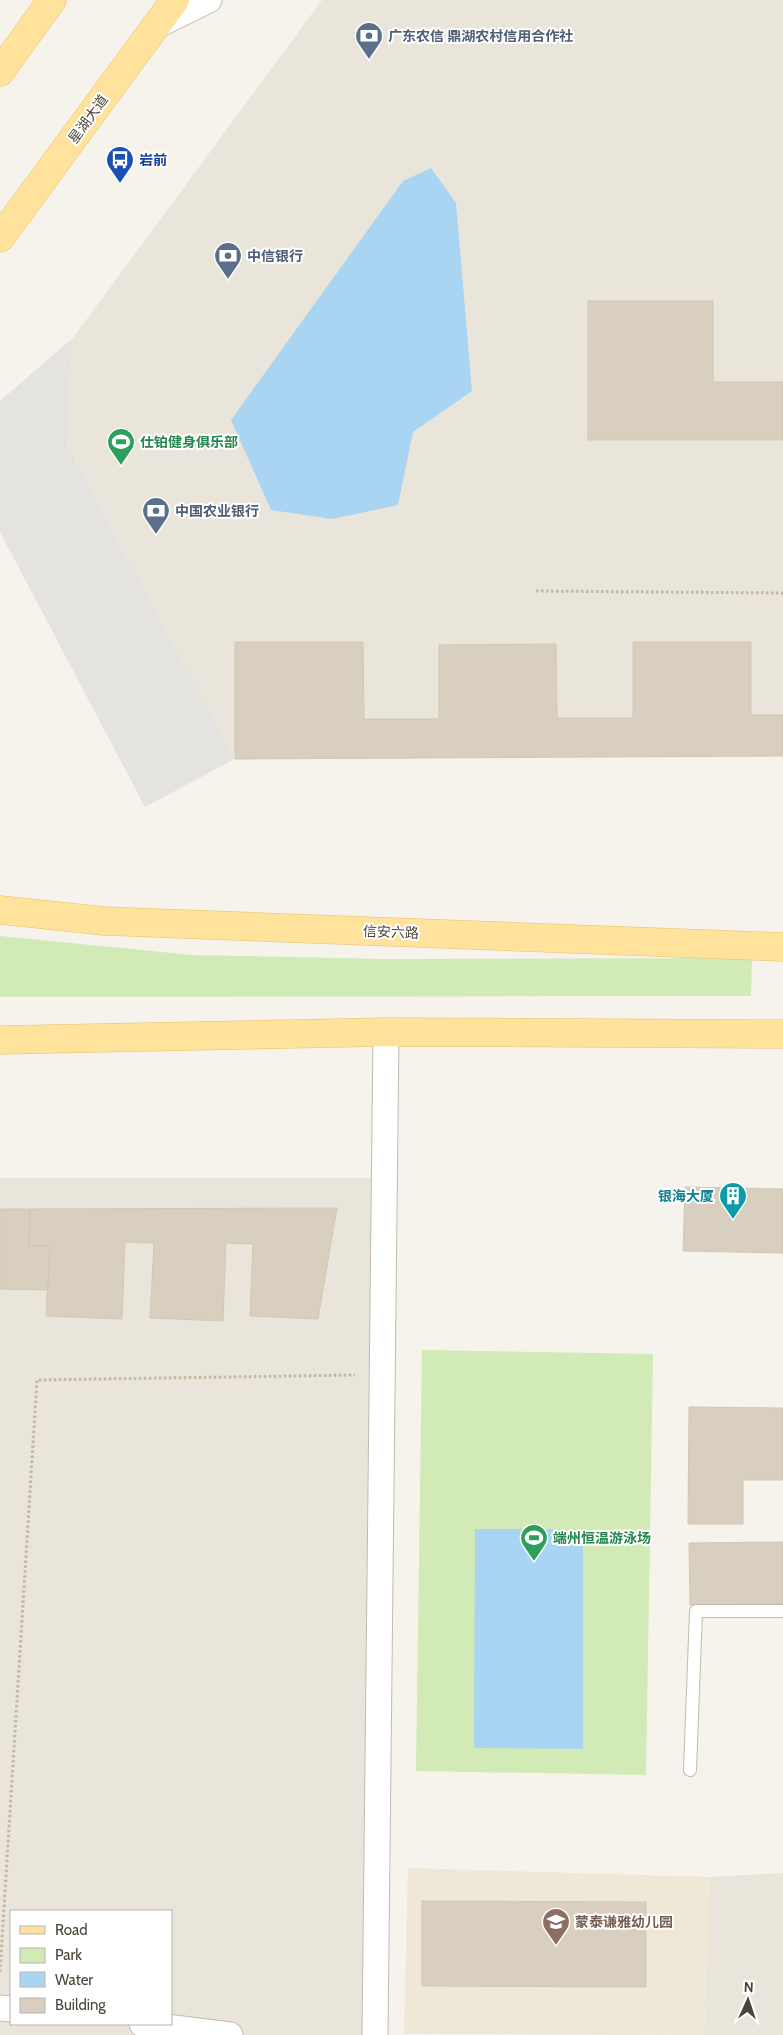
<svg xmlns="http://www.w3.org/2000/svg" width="783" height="2035" font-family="Cabin,'Noto Sans SC',sans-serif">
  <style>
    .residential { fill: #eae5da; fill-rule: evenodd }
    .education { fill: #efe8d6 }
    .green { fill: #d2eab5 }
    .parking { fill: #e5e3e0 }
    .water { fill: #a9d4f2 }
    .building { fill: #d8cfc1; stroke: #d3c7b4 }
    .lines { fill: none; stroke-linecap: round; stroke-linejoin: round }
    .service-casing { stroke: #c2bbae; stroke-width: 14 }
    .minor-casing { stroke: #c2bbae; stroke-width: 27 }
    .primary-casing { stroke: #e6c16a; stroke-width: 29 }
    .path { stroke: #c4b79f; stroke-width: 3; stroke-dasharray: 2.5 2.5; stroke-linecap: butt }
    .service { stroke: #fff; stroke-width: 12 }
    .minor { stroke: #fff; stroke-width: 25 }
    .primary { stroke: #ffe39c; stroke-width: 28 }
    .labels { text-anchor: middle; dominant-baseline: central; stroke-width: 4; stroke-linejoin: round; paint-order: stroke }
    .service-label { font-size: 14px; font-weight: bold; fill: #4e5e75; stroke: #fff; text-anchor: start }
    .street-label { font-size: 14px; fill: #4b4439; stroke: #fff }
    .transit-label { font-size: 14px; font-weight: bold; fill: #164399; stroke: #fff; text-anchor: start }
    .leisure-label { font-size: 14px; font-weight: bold; fill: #27864d; stroke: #fff; text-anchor: start }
    .culture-label { font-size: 14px; font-weight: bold; fill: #0d838f; stroke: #fff; text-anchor: end }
    .education-label { font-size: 14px; font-weight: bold; fill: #785e54; stroke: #fff; text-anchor: start }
  </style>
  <rect width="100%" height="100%" fill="#f6f3ec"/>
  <path class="residential" d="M 322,0 L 783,0 L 783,756 L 235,759 L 67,442 L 73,338 Z
    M 0,1178 L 385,1178 L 375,2035 L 0,2035 ZM 11,1911 L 171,1911 L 171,2024 L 11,2024 Z
    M 783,1873 L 783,2035 L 704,2035 L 709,1877 Z"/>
  <path class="education" d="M 408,1868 L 709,1877 L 704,2035 L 404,2034 Z"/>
  <path class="green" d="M 0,936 L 192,955 L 383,959 L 752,958 L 751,996 L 0,997 Z
    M 422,1350 L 653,1354 L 646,1775 L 416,1771 Z"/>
  <path class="parking" d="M 73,338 L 67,443 L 235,759 L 145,807 L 0,532 L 0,401 Z"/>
  <path class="water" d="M 431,168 L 456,203 L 472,391 L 413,432 L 398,505 L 332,519 L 271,510 L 231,420 L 403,181 Z
    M 475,1529 L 583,1529 L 583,1749 L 474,1748 Z"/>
  <path class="building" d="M 588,301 L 713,301 L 713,382 L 783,382 L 783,440 L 588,440 Z
    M 235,642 L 363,642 L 364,719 L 439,719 L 439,645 L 556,644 L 557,718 L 633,718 L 633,642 L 751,642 L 751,715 L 783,715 L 783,756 L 235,759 Z
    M 685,1187 L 783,1189 L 783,1253 L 683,1251 Z
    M 337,1208 L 318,1319 L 250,1316 L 253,1244 L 226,1243 L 223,1321 L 150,1318 L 154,1243 L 125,1242 L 122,1319 L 46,1316 L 50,1246 L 29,1246 L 30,1209 Z
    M 0,1209 L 30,1209 L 29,1246 L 50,1246 L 48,1290 L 0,1289 Z
    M 689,1407 L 783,1408 L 783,1480 L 743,1480 L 743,1524 L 688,1524 Z
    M 783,1542 L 783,1604 L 690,1605 L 689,1543 Z
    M 422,1901 L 646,1902 L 646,1987 L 422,1986 Z"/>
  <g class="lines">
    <defs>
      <path id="service" d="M 690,1770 L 696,1611 L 783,1611"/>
      <path id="minor" d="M 156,26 L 209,0
        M 0,2008 L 11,2009
        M 142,2024 L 230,2035
        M 375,2035 L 386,1032"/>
      <path id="primary" d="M 0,72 L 52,0
        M 0,238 L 175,0
        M 0,910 L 104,921 L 783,947
        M 0,1040 L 386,1032 L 783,1034"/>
    </defs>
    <use href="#service" class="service-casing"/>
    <use href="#minor" class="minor-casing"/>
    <use href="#primary" class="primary-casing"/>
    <path class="path" d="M 536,591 L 783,593
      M 0,1972 L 37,1380 L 355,1375"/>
    <use href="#service" class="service"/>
    <use href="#minor" class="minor"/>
    <use href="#primary" class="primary"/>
  </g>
  <defs>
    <symbol id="bank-pin" viewBox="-11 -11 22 30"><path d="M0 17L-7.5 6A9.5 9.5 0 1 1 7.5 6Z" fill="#5c6f8a" stroke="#fff"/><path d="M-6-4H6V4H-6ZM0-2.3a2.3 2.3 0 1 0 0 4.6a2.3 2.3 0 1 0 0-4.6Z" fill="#fff"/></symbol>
    <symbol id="bus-pin" viewBox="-11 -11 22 30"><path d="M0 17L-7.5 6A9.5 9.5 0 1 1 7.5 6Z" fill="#1a4fb4" stroke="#fff"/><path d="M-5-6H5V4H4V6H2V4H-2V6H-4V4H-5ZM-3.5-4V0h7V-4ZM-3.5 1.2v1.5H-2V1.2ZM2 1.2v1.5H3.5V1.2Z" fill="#fff"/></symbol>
    <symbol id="stadium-pin" viewBox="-11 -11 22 30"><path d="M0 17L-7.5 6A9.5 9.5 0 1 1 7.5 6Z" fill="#2e9e5b" stroke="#fff"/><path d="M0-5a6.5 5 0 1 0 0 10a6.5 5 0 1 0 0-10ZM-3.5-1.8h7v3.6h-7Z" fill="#fff"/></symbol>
    <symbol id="building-pin" viewBox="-11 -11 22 30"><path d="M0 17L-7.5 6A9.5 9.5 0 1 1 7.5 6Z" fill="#0f9aa8" stroke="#fff"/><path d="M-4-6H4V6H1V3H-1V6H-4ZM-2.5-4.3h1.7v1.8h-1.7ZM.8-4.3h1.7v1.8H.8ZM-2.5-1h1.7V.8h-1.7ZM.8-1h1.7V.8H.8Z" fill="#fff"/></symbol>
    <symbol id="school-pin" viewBox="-11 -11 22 30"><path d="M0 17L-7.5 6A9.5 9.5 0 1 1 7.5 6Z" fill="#8d6e63" stroke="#fff"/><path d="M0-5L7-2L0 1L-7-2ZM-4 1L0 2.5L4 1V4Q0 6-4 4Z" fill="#fff"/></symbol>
  </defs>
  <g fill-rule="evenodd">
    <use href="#bank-pin" x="353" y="20" width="32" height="43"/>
    <use href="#bus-pin" x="104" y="144" width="32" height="43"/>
    <use href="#bank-pin" x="212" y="240" width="32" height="43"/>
    <use href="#stadium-pin" x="105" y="426" width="32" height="43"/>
    <use href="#bank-pin" x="140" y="495" width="32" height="43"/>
    <use href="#building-pin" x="717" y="1180" width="32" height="43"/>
    <use href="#stadium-pin" x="518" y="1522" width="32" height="43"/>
    <use href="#school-pin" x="540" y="1906" width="32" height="43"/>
  </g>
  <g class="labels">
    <g class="service-label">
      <text x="388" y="36">广东农信 鼎湖农村信用合作社</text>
      <text x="247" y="256">中信银行</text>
      <text x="175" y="511">中国农业银行</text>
    </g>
    <g class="street-label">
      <text transform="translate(88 119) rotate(-54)">星湖大道</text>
      <text transform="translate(391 932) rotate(2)">信安六路</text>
    </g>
    <g class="transit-label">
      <text x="139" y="160">岩前</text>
    </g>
    <g class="leisure-label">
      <text x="140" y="442">仕铂健身俱乐部</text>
      <text x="553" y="1538">端州恒温游泳场</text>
    </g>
    <g class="culture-label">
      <text x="714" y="1196">银海大厦</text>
    </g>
    <g class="education-label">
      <text x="575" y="1922">蒙泰谦雅幼儿园</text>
    </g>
  </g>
  <rect x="10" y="1910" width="162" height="115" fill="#ffffff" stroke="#b7b4b0"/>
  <rect x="20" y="1926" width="25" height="8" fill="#ffe39c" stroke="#b7b4b0"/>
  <text x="55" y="1935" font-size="15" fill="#4b4439">Road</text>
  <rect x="20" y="1948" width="25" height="15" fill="#d2eab5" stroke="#b7b4b0"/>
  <text x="55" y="1960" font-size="15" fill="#4b4439">Park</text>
  <rect x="20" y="1972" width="25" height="15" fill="#a9d4f2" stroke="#b7b4b0"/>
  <text x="55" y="1985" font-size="15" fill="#4b4439">Water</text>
  <rect x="20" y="1998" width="25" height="15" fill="#d8cfc1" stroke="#b7b4b0"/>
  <text x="55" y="2010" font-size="15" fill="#4b4439">Building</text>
  <g transform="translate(748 2000) rotate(3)" stroke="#ffffff" stroke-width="4" paint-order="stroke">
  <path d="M0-4L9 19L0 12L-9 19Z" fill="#4b4439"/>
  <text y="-8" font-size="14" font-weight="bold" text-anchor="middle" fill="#4b4439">N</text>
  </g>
</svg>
